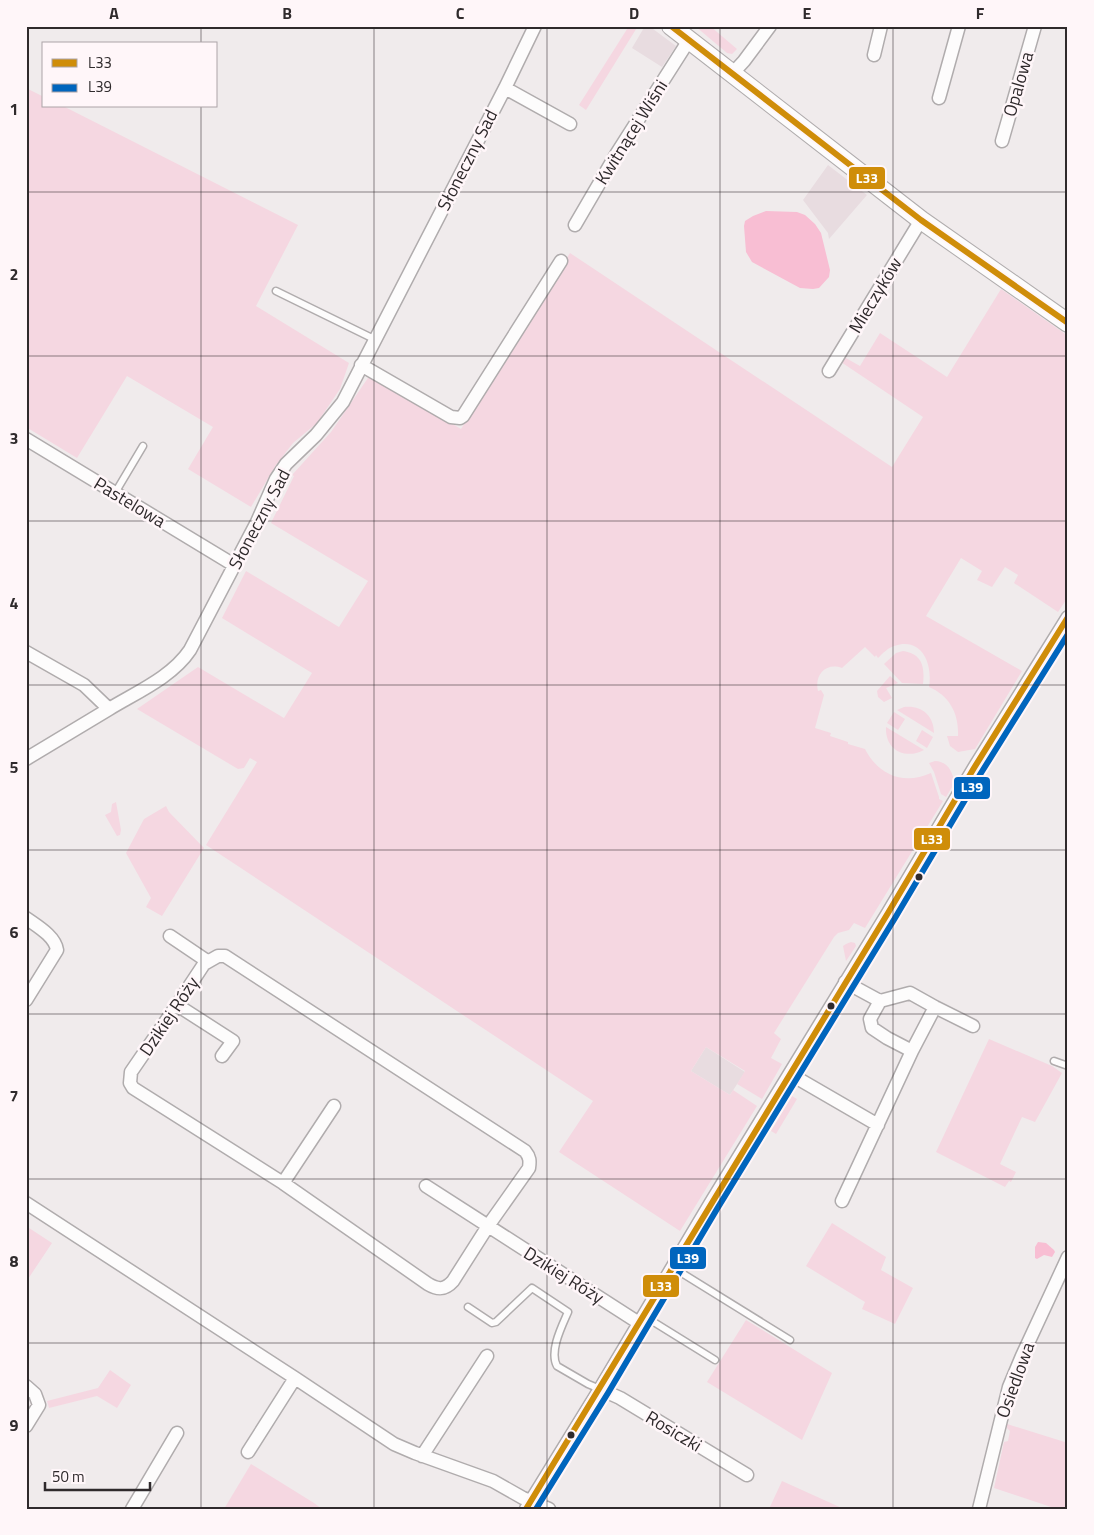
<svg xmlns="http://www.w3.org/2000/svg" width="1094" height="1535" font-family="'Titillium Web',sans-serif">
  <style>
    .built { fill: #e8dce0 }
    .green { fill: #f5d7e1 }
    .water { fill: #f8bed3 }
    .lines { fill: none; stroke-linecap: round; stroke-linejoin: round }
    .lane-casing { stroke: #b0acad; stroke-width: 9 }
    .street-casing { stroke: #b0acad; stroke-width: 15 }
    .secondary-casing { stroke: #b0acad; stroke-width: 20 }
    .lane { stroke: #fdfcfc; stroke-width: 6 }
    .street { stroke: #fdfcfc; stroke-width: 12 }
    .secondary { stroke: #fdfcfc; stroke-width: 18 }
    .bus-1-casing { stroke: #fff6f9; stroke-width: 10 }
    .bus-2-casing { stroke: #fff6f9; stroke-width: 10 }
    .bus-1 { stroke: #cf8d09; stroke-width: 6 }
    .bus-2 { stroke: #0065bd; stroke-width: 6 }
    .grid { fill: none; stroke: #2f2a2c; stroke-width: 1; stroke-opacity: 0.55 }
    .bus-dot { fill: #2f2a2c; stroke: #fff6f9; stroke-width: 2 }
    .labels { text-anchor: middle; dominant-baseline: central; stroke-width: 5; stroke-linejoin: round; paint-order: stroke }
    .street-label { font-size: 18px; fill: #2f2a2c; stroke: #fff6f9 }
    .line-badge { stroke: #fff6f9; stroke-width: 2 }
    .badge-label { font-size: 14px; text-anchor: middle; font-weight: bold; fill: #fff }
    .neatline { fill: none; stroke: #2f2a2c; stroke-width: 2 }
    .grid-label { font-size: 16px; text-anchor: middle; font-weight: bold; fill: #2f2a2c }
  </style>
  <rect width="100%" height="100%" fill="#f0ebec"/>
  <path class="built" d="M 645,26 L 649,26 L 676,46 L 662,67 L 632,48 Z
    M 828,165 L 867,195 L 829,239 L 828,233 L 803,200 Z
    M 706,1047 L 745,1072 L 730,1095 L 691,1071 Z"/>
  <path class="green" d="M 629,26 L 638,26 L 586,110 L 579,105 Z
    M 695,26 L 710,26 L 737,49 L 732,54 L 727,53 Z
    M 26,88 L 44,97 L 44,106 L 63,106 L 298,225 L 256,306 L 349,363 L 340,389 L 317,423 L 293,443 L 276,465 L 251,507 L 188,469 L 213,427 L 127,376 L 77,458 L 26,427 Z
    M 570,253 L 892,467 L 923,417 L 841,362 L 844,357 L 860,366 L 880,333 L 947,377 L 1001,289 L 1068,336 L 1068,597 L 1058,612 L 1014,583 L 1018,575 L 1005,567 L 992,587 L 977,580 L 982,571 L 961,558 L 926,616 L 1022,671 L 975,749 L 958,752 L 950,746 L 947,736 L 958,736 C 959,714 950,696 929,687 C 933,664 922,636 894,646 C 888,648 883,653 878,658 L 876,655 L 875,657 L 865,647 L 842,668 C 826,662 814,675 818,691 L 821,690 L 824,695 L 815,728 L 831,733 L 830,736 L 848,742 L 848,744 L 865,749 C 879,776 904,785 931,773 L 939,797 L 939,799 L 943,801 L 865,928 L 854,923 L 849,930 L 838,933 L 834,937 L 774,1033 L 781,1039 L 771,1058 L 782,1064 L 762,1099 L 737,1084 L 745,1071 L 706,1047 L 691,1071 L 730,1095 L 733,1090 L 757,1106 L 680,1231 L 559,1152 L 593,1101 L 206,845 L 257,762 L 250,758 L 244,768 L 238,769 L 137,709 L 198,667 L 284,718 L 312,673 L 222,618 L 246,571 L 339,627 L 368,581 L 271,523 L 294,476 L 292,475 L 331,432 L 370,375 L 461,429 Z
    M 903,651 C 922,654 925,666 923,684 L 902,683 L 884,664 L 896,653 Z
    M 890,676 L 898,683 L 886,688 L 892,698 L 884,702 L 878,697 L 877,691 Z
    M 904,707 C 921,705 934,715 934,733 L 897,710 Z
    M 894,712 L 905,719 L 898,730 L 887,723 Z
    M 886,727 L 924,750 C 905,760 885,750 886,727 Z
    M 922,730 L 933,737 L 927,748 L 916,741 Z
    M 935,761 C 949,762 951,771 955,782 L 946,797 L 941,794 L 934,772 L 929,763 Z
    M 116,802 L 121,830 L 120,835 L 117,836 L 105,815 L 111,812 L 112,804 Z
    M 166,806 L 169,812 L 204,848 L 162,916 L 146,907 L 151,898 L 126,853 L 144,819 Z
    M 851,942 L 855,943 L 856,946 L 846,961 L 843,946 L 846,944 Z
    M 989,1039 L 1052,1066 L 1062,1073 L 1035,1122 L 1022,1117 L 1000,1164 L 1016,1172 L 1011,1182 L 1009,1181 L 1005,1187 L 936,1152 Z
    M 792,1096 L 797,1099 L 776,1134 L 771,1131 Z
    M 832,1223 L 886,1257 L 881,1270 L 913,1288 L 895,1324 L 862,1309 L 865,1302 L 806,1266 Z
    M 26,1226 L 52,1243 L 26,1282 Z
    M 746,1320 L 832,1373 L 802,1440 L 707,1382 Z
    M 110,1370 L 131,1385 L 117,1408 L 97,1396 L 49,1408 L 47,1401 L 98,1388 Z
    M 1007,1424 L 1068,1443 L 1068,1509 L 1057,1509 L 994,1488 L 1004,1442 L 1008,1441 L 1010,1431 L 1007,1428 Z
    M 251,1464 L 314,1503 L 322,1509 L 224,1509 Z
    M 782,1481 L 844,1509 L 769,1509 Z"/>
  <path class="water" d="M 766,211 L 797,212 L 805,215 L 815,224 L 821,233 L 830,270 L 829,277 L 819,288 L 813,289 L 800,288 L 752,262 L 746,252 L 744,226 L 745,221 L 753,216 Z
    M 1038,1242 L 1046,1243 L 1054,1250 L 1055,1252 L 1052,1257 L 1044,1255 L 1037,1259 L 1035,1258 L 1035,1247 Z"/>
  <g class="lines">
    <defs>
      <path id="lane" d="M 276,291 L 374,339
        M 115,493 L 143,446
        M 1054,1061 L 1068,1066
        M 672,1267 L 790,1340
        M 468,1307 L 492,1323 L 496,1322 L 532,1288 L 568,1312 C 562,1326 549,1351 557,1366 L 588,1384 L 600,1389
        M 644,1316 L 715,1360"/>
      <path id="street" d="M 874,55 L 881,26
        M 732,74 L 744,61 L 770,26
        M 505,88 L 570,124
        M 939,98 L 959,26
        M 1002,141 L 1035,26
        M 575,225 L 617,153 L 689,40
        M 361,365 L 451,417 L 460,418 L 463,416 L 561,261
        M 829,371 L 921,220
        M 26,439 L 234,565
        M 26,652 L 84,685 L 109,709 L 26,759
        M 109,709 C 137,692 172,677 190,650 L 257,522 L 276,479 L 286,464 L 316,435 L 343,402 L 505,88 L 535,26
        M 26,918 C 37,926 55,936 57,950 L 26,1000
        M 170,936 L 207,961
        M 218,956 L 225,956 L 525,1151 C 530,1157 530,1161 529,1168 L 488,1226 L 453,1281 C 445,1290 438,1290 428,1284 L 283,1183 L 133,1088 L 130,1083 L 131,1072 L 177,1005 L 204,964 Z
        M 845,982 L 880,1001 L 910,993 L 935,1007 L 912,1051 L 887,1038 L 872,1028 L 870,1019 L 880,1001
        M 177,1005 L 233,1041 L 222,1056
        M 935,1007 L 973,1026
        M 790,1074 L 878,1125
        M 283,1183 L 334,1106
        M 426,1186 L 639,1323
        M 842,1201 L 912,1051
        M 26,1203 L 295,1378 L 394,1444 L 415,1453 L 493,1481 L 523,1498 L 549,1509
        M 26,1386 L 35,1394 L 39,1405 L 26,1426
        M 600,1389 L 620,1398 L 747,1475
        M 248,1452 L 295,1378
        M 422,1456 L 487,1356
        M 132,1509 L 177,1433
        M 526,1509 L 600,1389 L 710,1204 L 888,913 L 974,768 L 1068,617
        M 979,1509 L 1009,1387 L 1022,1356 L 1068,1257"/>
      <path id="secondary" d="M 671,26 L 921,220 L 1068,323"/>
    </defs>
    <use href="#lane" class="lane-casing"/>
    <use href="#street" class="street-casing"/>
    <use href="#secondary" class="secondary-casing"/>
    <use href="#lane" class="lane"/>
    <use href="#street" class="street"/>
    <use href="#secondary" class="secondary"/>
    <defs>
      <path id="bus-1" d="M 671,26 L 921,220 L 1068,323
        M 526,1509 L 888,913 L 974,768 L 1068,617"/>
      <path id="bus-2" d="M 536,1509 L 608,1393 L 717,1209 L 895,918 L 981,773 L 1068,634"/>
    </defs>
    <use href="#bus-1" class="bus-1-casing"/>
    <use href="#bus-2" class="bus-2-casing"/>
    <use href="#bus-1" class="bus-1"/>
    <use href="#bus-2" class="bus-2"/>
  </g>
  <path class="grid" d="M 201,26 L 201,44M 374,26 L 374,1509M 547,26 L 547,1509M 720,26 L 720,1509M 893,26 L 893,1509M 201,106 L 201,1509M 26,192 L 1068,192M 26,356 L 1068,356M 26,521 L 1068,521M 26,685 L 1068,685M 26,850 L 1068,850M 26,1014 L 1068,1014M 26,1179 L 1068,1179M 26,1343 L 1068,1343"/>
  <g class="bus-dot">
    <circle cx="919" cy="877" r="4.5"/>
    <circle cx="831" cy="1006" r="4.5"/>
    <circle cx="571" cy="1435" r="4.5"/>
  </g>
  <g class="labels">
    <g class="street-label">
      <text transform="translate(1018 84) rotate(-74)">Opalowa</text>
      <text transform="translate(631 132) rotate(-58)">Kwitnącej Wiśni</text>
      <text transform="translate(467 160) rotate(-63)">Słoneczny Sad</text>
      <text transform="translate(875 295) rotate(-59)">Mieczyków</text>
      <text transform="translate(130 502) rotate(31)">Pastelowa</text>
      <text transform="translate(259 519) rotate(-62)">Słoneczny Sad</text>
      <text transform="translate(169 1016) rotate(-56)">Dzikiej Róży</text>
      <text transform="translate(564 1275) rotate(32)">Dzikiej Róży</text>
      <text transform="translate(1015 1380) rotate(-70)">Osiedlowa</text>
      <text transform="translate(674 1431) rotate(31)">Rosiczki</text>
    </g>
  </g>
  <g class="line-badge">
    <rect x="848" y="166" width="38" height="24" rx="5" fill="#cf8d09"/>
    <rect x="953" y="776" width="38" height="24" rx="5" fill="#0065bd"/>
    <rect x="913" y="827" width="38" height="24" rx="5" fill="#cf8d09"/>
    <rect x="669" y="1246" width="38" height="24" rx="5" fill="#0065bd"/>
    <rect x="642" y="1274" width="38" height="24" rx="5" fill="#cf8d09"/>
  </g>
  <g class="badge-label">
    <text x="867" y="183">L33</text>
    <text x="972" y="792">L39</text>
    <text x="932" y="844">L33</text>
    <text x="688" y="1263">L39</text>
    <text x="661" y="1291">L33</text>
  </g>
  <rect width="1094" height="1535" fill="none" stroke="#fff6f9" stroke-width="55"/>
  <rect x="42" y="42" width="175" height="65" fill="#fff6f9" stroke="#aca4a7"/>
  <rect x="52" y="59" width="25" height="8" fill="#cf8d09" stroke="#aca4a7"/>
  <text x="88" y="68" font-size="15" fill="#2f2a2c">L33</text>
  <rect x="52" y="84" width="25" height="8" fill="#0065bd" stroke="#aca4a7"/>
  <text x="88" y="92" font-size="15" fill="#2f2a2c">L39</text>
  <path d="M45 1482v8h105v-8" fill="none" stroke="#2f2a2c" stroke-width="2.5"/>
  <text x="52" y="1482" font-size="15" fill="#2f2a2c" stroke="#fff6f9" stroke-width="4" paint-order="stroke">50 m</text>
  <rect x="28" y="28" width="1038" height="1480" class="neatline"/>
  <g class="grid-label">
    <text x="114" y="19">A</text>
    <text x="287" y="19">B</text>
    <text x="460" y="19">C</text>
    <text x="634" y="19">D</text>
    <text x="807" y="19">E</text>
    <text x="980" y="19">F</text>
    <text x="14" y="115">1</text>
    <text x="14" y="280">2</text>
    <text x="14" y="444">3</text>
    <text x="14" y="609">4</text>
    <text x="14" y="773">5</text>
    <text x="14" y="938">6</text>
    <text x="14" y="1102">7</text>
    <text x="14" y="1267">8</text>
    <text x="14" y="1431">9</text>
  </g>
</svg>
